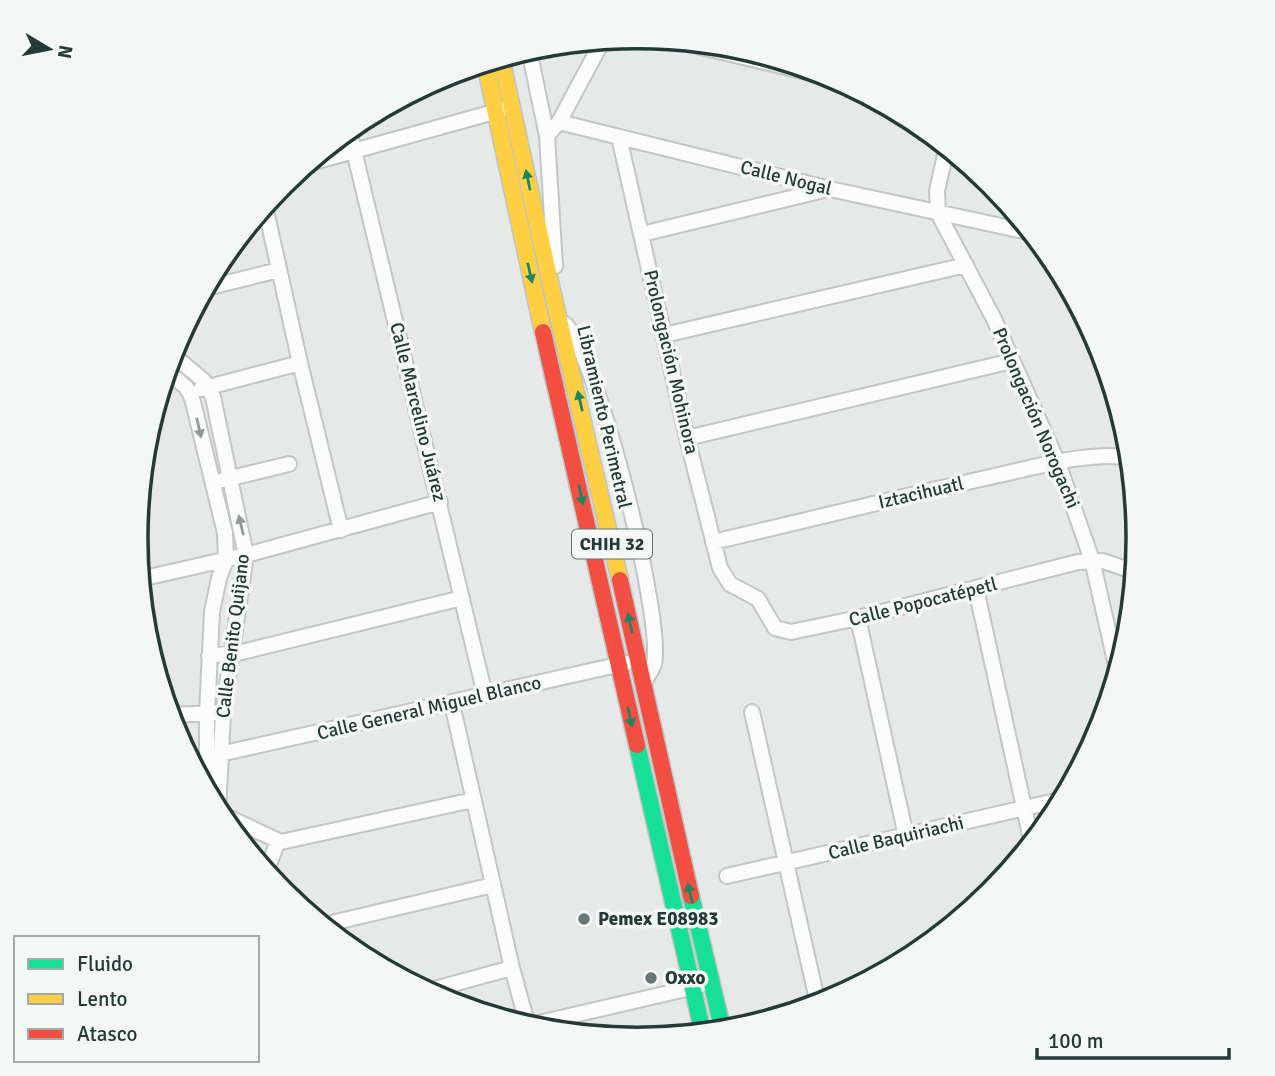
<svg xmlns="http://www.w3.org/2000/svg" width="1275" height="1076" font-family="Signika,sans-serif">
  <style>
    .lines { fill: none; stroke-linecap: round; stroke-linejoin: round }
    .street-casing { stroke: #c2c6c4; stroke-width: 18 }
    .fast-casing { stroke: #bdc4c3; stroke-width: 19 }
    .slow-casing { stroke: #bdc4c3; stroke-width: 19 }
    .jam-casing { stroke: #bdc4c3; stroke-width: 19 }
    .street { stroke: #fbfcfb; stroke-width: 14 }
    .fast { stroke: #16e098; stroke-width: 16 }
    .slow { stroke: #ffcf43; stroke-width: 16 }
    .jam { stroke: #f24e42; stroke-width: 16 }
    .oneway { fill: #1e8563 }
    .oneway2 { fill: #909b99 }
    .poi-dot { fill: #687775; stroke: #f3f8f6; stroke-width: 2.5 }
    .labels { text-anchor: middle; dominant-baseline: central; stroke-width: 7; stroke-linejoin: round; paint-order: stroke }
    .shield { fill: #f3f8f6; stroke: #637370; stroke-width: 2 }
    .shield-label { font-size: 18px; font-weight: bold; fill: #253a37 }
    .street-label { font-size: 19px; fill: #253a37; stroke: #f3f8f6 }
    .poi-label { font-size: 19px; font-weight: bold; fill: #253a37; stroke: #f3f8f6; text-anchor: start }
    .rim { fill: none; stroke: #253a37; stroke-width: 3.5 }
  </style>
  <rect width="100%" height="100%" fill="#e5e9e7"/>
  <g class="lines">
    <defs>
      <path id="street" d="M 672,40 L 840,80
        M 529,50 L 547,136 L 555,266
        M 559,122 L 603,40
        M 349,130 L 485,695
        M 547,136 L 559,122 L 830,189 L 1033,233
        M 619,137 L 687,438 L 720,568 L 730,584 L 758,599 L 775,628 L 791,632 L 858,618 L 1078,562 L 1103,561 L 1135,572
        M 947,146 L 937,191 L 938,213 L 994,319 L 1058,463 L 1092,560 L 1118,674
        M 307,164 L 501,110
        M 265,206 L 300,363 L 341,530
        M 642,234 L 828,189
        M 206,288 L 279,270
        M 565,324 C 598,356 664,619 654,664 C 652,671 647,677 643,682
        M 664,335 L 966,265
        M 172,354 L 204,381 L 213,397 L 246,555 L 223,713 L 218,812
        M 167,371 L 186,387 L 192,398 L 225,533 L 226,560 L 219,578 L 212,612 L 207,713 L 207,791
        M 201,389 L 300,363
        M 687,438 L 1012,361
        M 223,480 L 289,464
        M 713,542 C 808,520 903,496 999,475 C 1036,467 1094,450 1131,458
        M 140,579 L 246,555 L 440,502
        M 976,589 L 1032,844
        M 858,618 L 906,836
        M 209,656 L 242,652 L 462,598
        M 452,704 L 512,968 L 528,1026
        M 752,712 L 818,1004
        M 170,715 L 214,713
        M 220,754 L 626,663
        M 219,813 L 281,842 L 473,800
        M 266,872 L 278,841
        M 727,876 L 1064,799
        M 323,925 L 493,885
        M 427,991 L 512,968
        M 817,1000 L 842,994
        M 526,1026 L 699,986"/>
      <path id="fast" d="M 637,745 L 703,1033
        M 691,896 L 723,1031"/>
      <path id="slow" d="M 501,58 L 551,286 L 620,580
        M 485,63 L 543,332"/>
      <path id="jam" d="M 543,332 L 637,745
        M 620,580 L 691,896"/>
    </defs>
    <use href="#street" class="street-casing"/>
    <use href="#fast" class="fast-casing"/>
    <use href="#slow" class="slow-casing"/>
    <use href="#jam" class="jam-casing"/>
    <use href="#street" class="street"/>
    <use href="#fast" class="fast"/>
    <use href="#slow" class="slow"/>
    <use href="#jam" class="jam"/>
  </g>
  <defs><path id="oneway-solid" d="M-6-.8H1V-3.2L6.5 0L1 3.2V.8H-6Z" transform="scale(1.75)"/></defs>
  <g class="oneway">
    <use href="#oneway-solid" transform="translate(528 180) rotate(-102)"/>
    <use href="#oneway-solid" transform="translate(530 273) rotate(77)"/>
    <use href="#oneway-solid" transform="translate(580 401) rotate(-103)"/>
    <use href="#oneway-solid" transform="translate(581 495) rotate(78)"/>
    <use href="#oneway-solid" transform="translate(630 623) rotate(-102)"/>
    <use href="#oneway-solid" transform="translate(630 717) rotate(77)"/>
    <use href="#oneway-solid" transform="translate(690 893) rotate(-103)"/>
  </g>
  <g class="oneway2">
    <use href="#oneway-solid" transform="translate(199 428) rotate(77)"/>
    <use href="#oneway-solid" transform="translate(241 525) rotate(-103)"/>
  </g>
  <g class="poi-dot">
    <circle cx="584" cy="919" r="7"/>
    <circle cx="651" cy="978" r="7"/>
  </g>
  <g class="labels">
    <rect class="shield" x="572" y="529.5" width="80" height="29" rx="5"/>
    <g class="shield-label">
      <text x="612" y="544">CHIH 32</text>
    </g>
    <g class="street-label">
      <text transform="translate(786 178) rotate(14)">Calle Nogal</text>
      <text transform="translate(671 362) rotate(77)">Prolongación Mohinora</text>
      <text transform="translate(418 412) rotate(76)">Calle Marcelino Juárez</text>
      <text transform="translate(604 417) rotate(77)">Libramiento Perimetral</text>
      <text transform="translate(1036 418) rotate(67)">Prolongación Norogachi</text>
      <text transform="translate(921 493) rotate(-13)">Iztacihuatl</text>
      <text transform="translate(923 602) rotate(-14)">Calle Popocatépetl</text>
      <text transform="translate(233 636) rotate(-83)">Calle Benito Quijano</text>
      <text transform="translate(429 708) rotate(-13)">Calle General Miguel Blanco</text>
      <text transform="translate(896 838) rotate(-13)">Calle Baquiriachi</text>
    </g>
    <g class="poi-label">
      <text x="598" y="919">Pemex E08983</text>
      <text x="665" y="978">Oxxo</text>
    </g>
  </g>
  <path d="M0 0H1275V1076H0ZM148 538a489 489 0 1 1 978 0a489 489 0 1 1-978 0Z" fill="#f3f8f6" fill-rule="evenodd"/>
  <path class="rim" d="M148 538a489 489 0 1 1 978 0a489 489 0 1 1-978 0Z"/>
  <rect x="14" y="936" width="245" height="126" fill="#f3f8f6" stroke="#a1acaa" stroke-width="2"/>
  <rect x="28" y="959" width="35" height="10" fill="#16e098" stroke="#a1acaa" stroke-width="2"/>
  <text x="77" y="971" font-size="21" fill="#253a37">Fluido</text>
  <rect x="28" y="994" width="35" height="10" fill="#ffcf43" stroke="#a1acaa" stroke-width="2"/>
  <text x="77" y="1006" font-size="21" fill="#253a37">Lento</text>
  <rect x="28" y="1029" width="35" height="10" fill="#f24e42" stroke="#a1acaa" stroke-width="2"/>
  <text x="77" y="1041" font-size="21" fill="#253a37">Atasco</text>
  <g transform="translate(49 49) rotate(100)" stroke="#f3f8f6" stroke-width="5" paint-order="stroke">
  <path d="M0-5L12 26L0 18L-12 26Z" fill="#253a37"/>
  <text y="-10" font-size="19" font-weight="bold" text-anchor="middle" fill="#253a37">N</text>
  </g>
  <path d="M1037 1048v10h192v-10" fill="none" stroke="#253a37" stroke-width="3.5"/>
  <text x="1048" y="1048" font-size="21" fill="#253a37" stroke="#f3f8f6" stroke-width="5" paint-order="stroke">100 m</text>
</svg>
